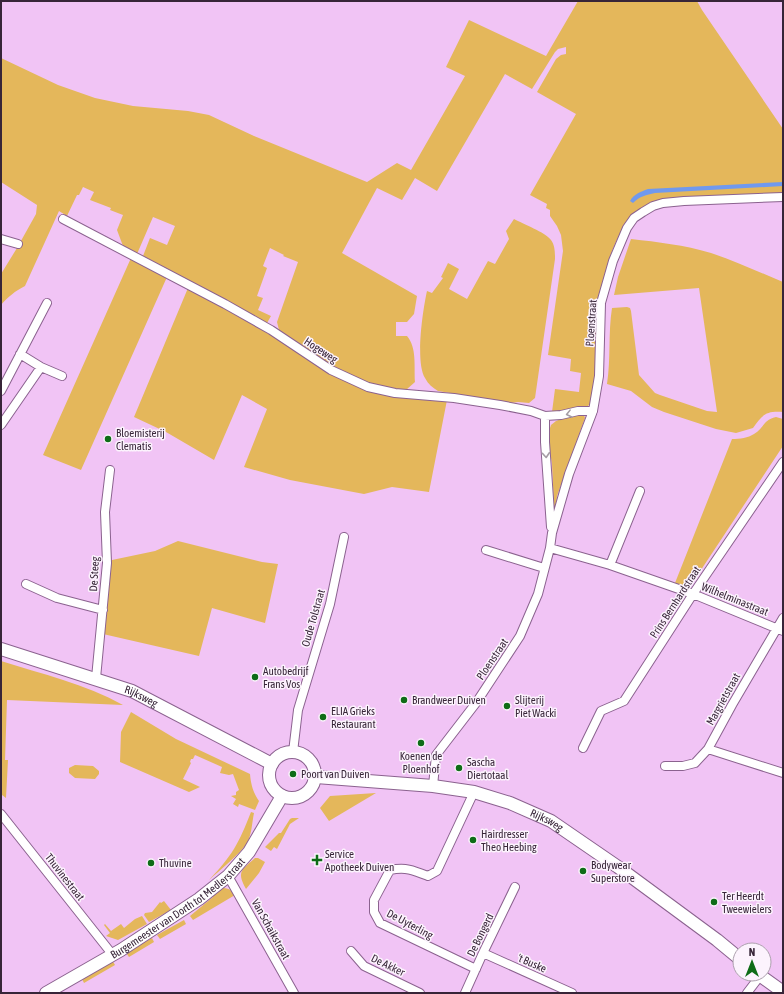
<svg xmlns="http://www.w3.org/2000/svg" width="784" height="994" font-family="'Asap Condensed',sans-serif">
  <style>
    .green { fill: #e4b75b }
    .water { fill: #7099ee }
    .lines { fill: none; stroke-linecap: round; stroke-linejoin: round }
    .street-casing { stroke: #8b628f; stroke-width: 10 }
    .secondary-casing { stroke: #8b628f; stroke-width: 14 }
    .street { stroke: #fff; stroke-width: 8 }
    .secondary { stroke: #fff; stroke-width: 12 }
    .oneway { stroke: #a59da5 }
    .poi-dot { fill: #0e6c17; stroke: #fcf3fd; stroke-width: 1.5 }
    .labels { text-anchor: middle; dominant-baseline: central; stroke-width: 3; stroke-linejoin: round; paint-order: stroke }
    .street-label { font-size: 11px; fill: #372538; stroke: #fcf3fd }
    .poi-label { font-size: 11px; fill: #372538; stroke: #fcf3fd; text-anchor: start }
  </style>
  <rect width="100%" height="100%" fill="#f1c4f5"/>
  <path class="green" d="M 578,1 L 697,1 L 702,10 L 783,129 L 783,193 C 762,194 741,195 720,196 C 695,197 664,194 643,207 C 625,218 615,242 609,260 C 606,272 606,287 605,299 C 602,327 599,355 594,383 C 593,389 593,402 588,406 C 582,410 559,411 552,412 L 555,389 L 579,392 L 581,373 L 570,371 L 571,359 L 548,355 L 563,251 L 561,235 L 557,226 L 550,216 L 550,210 L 546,208 L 547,204 L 530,195 L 576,114 L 537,92 L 556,59 L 561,55 L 566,54 L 566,47 L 558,49 L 555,52 L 532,89 L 505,74 L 437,191 L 415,178 L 402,200 L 377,188 L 342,253 L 417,296 L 414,314 L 407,322 L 396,322 L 396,336 L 407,336 C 417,348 414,366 415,382 L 406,390 L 382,387 L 368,383 L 353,377 L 320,358 L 279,330 L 277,322 L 298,262 L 283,256 L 284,255 L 270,248 L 263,266 L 267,268 L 257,296 L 263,298 L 258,310 L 271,316 L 267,323 L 143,256 L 150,238 L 167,245 L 175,226 L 153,217 L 137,254 L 123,246 L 117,230 L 123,215 L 110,210 L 111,208 L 90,200 L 94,192 L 83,187 L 79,195 L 77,195 L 67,216 L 59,211 L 25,286 C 15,291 8,297 1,305 L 1,274 L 17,248 L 36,214 L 37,205 L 1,182 L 1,58 L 58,85 L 95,98 L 133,106 L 188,111 L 209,115 L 254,136 L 367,182 L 397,163 L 411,170 L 465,76 L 446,67 L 469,20 L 546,56 Z
    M 514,219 C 523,224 545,232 551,240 C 555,245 555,253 555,259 L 535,398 L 529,403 L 518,402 L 511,403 L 438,391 C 433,388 428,384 425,378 C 415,362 423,309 427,291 L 432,293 L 443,278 L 441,277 L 448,263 L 459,269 L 449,289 L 467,299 L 488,261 L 495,264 L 509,239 L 506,231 Z
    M 631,239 C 658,242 684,245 711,253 C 735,261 759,272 783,282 L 783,412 C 766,411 763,414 753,428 L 736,433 L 716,429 L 664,412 L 652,407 L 631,391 L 607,384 C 611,359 608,333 612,308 L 627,307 L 630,308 L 631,311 L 639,375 L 655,393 L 660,395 L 707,411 L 717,412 L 699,288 L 614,295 L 618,277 Z
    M 131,258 L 167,277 L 81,470 L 43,455 Z
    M 188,288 L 278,339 L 344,380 L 447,400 L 429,492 L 392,487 L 364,494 L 290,480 L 244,467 L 267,409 L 242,395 L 214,460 L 166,432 L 134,417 Z
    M 582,415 L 584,415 L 585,418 L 557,496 L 556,506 L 554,506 L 552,464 L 548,440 L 549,431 L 551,425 L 556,421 L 566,417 Z
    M 776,417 L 783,419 L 783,446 L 693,582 L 686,587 L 675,583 L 732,439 C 740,439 748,438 754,434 C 764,428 763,420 776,417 Z
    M 178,541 L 262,562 L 278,564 L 265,623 L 212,608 L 199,656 L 103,634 L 108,565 L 112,560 L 155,551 Z
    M 1,661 C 42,674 85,684 123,705 L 7,700 L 5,760 L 8,760 L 6,798 L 2,795 L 1,795 Z
    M 131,712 L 176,739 L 250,774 C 251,785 253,792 259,801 L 255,810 L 239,804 L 238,807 L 233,804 L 236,799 L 231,796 L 236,795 L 236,792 L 239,790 L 233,774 L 229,775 L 220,773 L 222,767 L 195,755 L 193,759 L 191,759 L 190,762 L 191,763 L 183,779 L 200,787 L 189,792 L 120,762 L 121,732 Z
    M 75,765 L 93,766 L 99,771 L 99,774 L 95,779 L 75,778 L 69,773 L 69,768 Z
    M 376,793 L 329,821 L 320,808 L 330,796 Z
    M 251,812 L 254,813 C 252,822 252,834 247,843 C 239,855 220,870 209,880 C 232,856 239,843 251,812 Z
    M 292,818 L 299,818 L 290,824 L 277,849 L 274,847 L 271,851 L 265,847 L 279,833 L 281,833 L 290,819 Z
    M 255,858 L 258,858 L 265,862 L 259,873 L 246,889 C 236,871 242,870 255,858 Z
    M 221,888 C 228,888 231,889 235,895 L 193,920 L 190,916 L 213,897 L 213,893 Z
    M 164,901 L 171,910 L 149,922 L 144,915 L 145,913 L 152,912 L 160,902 L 161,903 Z
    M 142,916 L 147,924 L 118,940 L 106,936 L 110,933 L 104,925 L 105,924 L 111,931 L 121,924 L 124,928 L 135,919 Z
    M 184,920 L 186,924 L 160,939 L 157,935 Z
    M 152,938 L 154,942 L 129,957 L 124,950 L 134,948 Z
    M 111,958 L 115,965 L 84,983 L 82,979 Z"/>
  <path class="water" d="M 783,182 L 783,186 L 655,193 C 646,195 640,196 633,203 L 630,201 C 634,194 640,192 648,189 Z"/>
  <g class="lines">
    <defs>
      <path id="street" d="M 63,219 L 225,304 L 271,330 L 331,370 L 368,387 L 395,393 L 454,398 L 500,405 L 531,411 L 545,416 L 561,415 L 578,411 L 593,411
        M 1,239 L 18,244
        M 20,354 L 41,367 L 62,376
        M 1,391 L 47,303
        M 545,416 L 545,442 L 551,527
        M 1,425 L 41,367
        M 550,548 L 610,565 L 693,594 L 783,631
        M 486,550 L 544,568
        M 610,565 L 640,491
        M 26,584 L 57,598 L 103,610
        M 96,678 L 107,563 L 105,512 L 110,470
        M 583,748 L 601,711 L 624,701 L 693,594 L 783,462
        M 708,749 L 783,773
        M 293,752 L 298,710 L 330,604 L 344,537
        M 665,766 L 683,766 L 695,763 L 708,749 L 732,705 L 783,618
        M 433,786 L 436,755 L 476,703 L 520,636 L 538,594 L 550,548 L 552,533 L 569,474 L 593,411 L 599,376 L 601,303 L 613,261 L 627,228 L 634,218 L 643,212 L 653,206 L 663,203 L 684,201 L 783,197
        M 474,792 L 437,871 L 428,876 C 413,870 406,867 390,870 L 374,900 L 374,912 L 380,923 L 476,969
        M 1,814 L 112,954
        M 228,876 L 294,993
        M 351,951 L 364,966 L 420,993
        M 483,953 L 572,993
        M 465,993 L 483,953 L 515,887
        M 747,993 L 760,976"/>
      <g id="secondary">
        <path id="s1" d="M 1,649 L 132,691 L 272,764"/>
        <circle cx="292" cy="775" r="23"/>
        <path id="s2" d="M 316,777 L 433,786 L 474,792 L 510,803 L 551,821 L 618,867 L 717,940 L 740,959"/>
        <path d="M 758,974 L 783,992"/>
        <path id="s3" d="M 46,993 L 121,950 L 199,899 L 228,876 L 249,852 L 282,796"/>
      </g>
    </defs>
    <use href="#street" class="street-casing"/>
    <use href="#secondary" class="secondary-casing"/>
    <use href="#street" class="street"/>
    <use href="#secondary" class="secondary"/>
  </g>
  <defs><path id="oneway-chevron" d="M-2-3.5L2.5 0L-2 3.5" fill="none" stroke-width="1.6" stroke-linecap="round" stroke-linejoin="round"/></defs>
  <g class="oneway">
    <use href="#oneway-chevron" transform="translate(569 414) rotate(166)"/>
    <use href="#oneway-chevron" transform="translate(546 455) rotate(86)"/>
  </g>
  <g class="poi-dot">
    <circle cx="108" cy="439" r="4"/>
    <circle cx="255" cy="677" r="4"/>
    <circle cx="404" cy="700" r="4"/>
    <circle cx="507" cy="706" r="4"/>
    <circle cx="323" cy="717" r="4"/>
    <circle cx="421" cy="743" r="4"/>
    <circle cx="459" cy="768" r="4"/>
    <circle cx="293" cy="774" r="4"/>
    <circle cx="473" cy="840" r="4"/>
    <path d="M315 854h4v4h4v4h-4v4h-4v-4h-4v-4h4z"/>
    <circle cx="151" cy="863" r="4"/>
    <circle cx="583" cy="871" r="4"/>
    <circle cx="714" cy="902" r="4"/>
  </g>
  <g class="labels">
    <g class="street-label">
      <text transform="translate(591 323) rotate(-86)">Ploenstraat</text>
      <text transform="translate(321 350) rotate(33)">Hogeweg</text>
      <text transform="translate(94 574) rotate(-87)">De Steeg</text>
      <text transform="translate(735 599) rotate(22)">Wilhelminastraat</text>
      <text transform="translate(675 602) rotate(-57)">Prins Bernhardstraat</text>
      <text transform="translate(313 618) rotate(-74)">Oude Tolstraat</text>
      <text transform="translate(492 659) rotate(-56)">Ploenstraat</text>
      <text stroke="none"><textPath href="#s1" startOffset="148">Rijksweg</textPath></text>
      <text transform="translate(723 699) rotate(-61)">Margrietstraat</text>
      <text stroke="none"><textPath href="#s2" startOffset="237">Rijksweg</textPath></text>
      <text transform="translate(65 877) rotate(52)">Thuvinestraat</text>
      <text stroke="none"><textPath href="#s3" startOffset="157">Burgemeester van Dorth tot Medlerstraat</textPath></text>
      <text transform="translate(410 924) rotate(28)">De Uyterling</text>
      <text transform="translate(271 929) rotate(61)">Van Schaikstraat</text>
      <text transform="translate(480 935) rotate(-64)">De Bongerd</text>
      <text transform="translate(532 963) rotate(24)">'t Buske</text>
      <text transform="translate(388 965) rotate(26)">De Akker</text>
    </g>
    <g class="poi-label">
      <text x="116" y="433">Bloemisterij<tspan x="116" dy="13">Clematis</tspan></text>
      <text x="263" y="671">Autobedrijf<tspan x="263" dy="13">Frans Vos</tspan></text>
      <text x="412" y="700">Brandweer Duiven</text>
      <text x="515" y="700">Slijterij<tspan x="515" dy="13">Piet Wacki</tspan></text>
      <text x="331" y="711">ELIA Grieks<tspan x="331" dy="13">Restaurant</tspan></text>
      <text x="421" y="756" text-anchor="middle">Koenen de<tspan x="421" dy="13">Ploenhof</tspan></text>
      <text x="467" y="762">Sascha<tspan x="467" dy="13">Diertotaal</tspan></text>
      <text x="301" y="774">Poort van Duiven</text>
      <text x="481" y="834">Hairdresser<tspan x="481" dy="13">Theo Heebing</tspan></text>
      <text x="325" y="854">Service<tspan x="325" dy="13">Apotheek Duiven</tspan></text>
      <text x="159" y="863">Thuvine</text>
      <text x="591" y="865">Bodywear<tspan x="591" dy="13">Superstore</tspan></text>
      <text x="722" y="896">Ter Heerdt<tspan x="722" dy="13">Tweewielers</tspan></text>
    </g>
  </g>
  <rect width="784" height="994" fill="none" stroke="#372538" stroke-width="4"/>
  <g transform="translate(752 962)"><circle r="19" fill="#fcf3fd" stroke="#ada1ae"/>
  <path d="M0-3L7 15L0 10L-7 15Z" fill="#0e6c17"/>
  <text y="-6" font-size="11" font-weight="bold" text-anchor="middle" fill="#372538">N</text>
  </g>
</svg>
